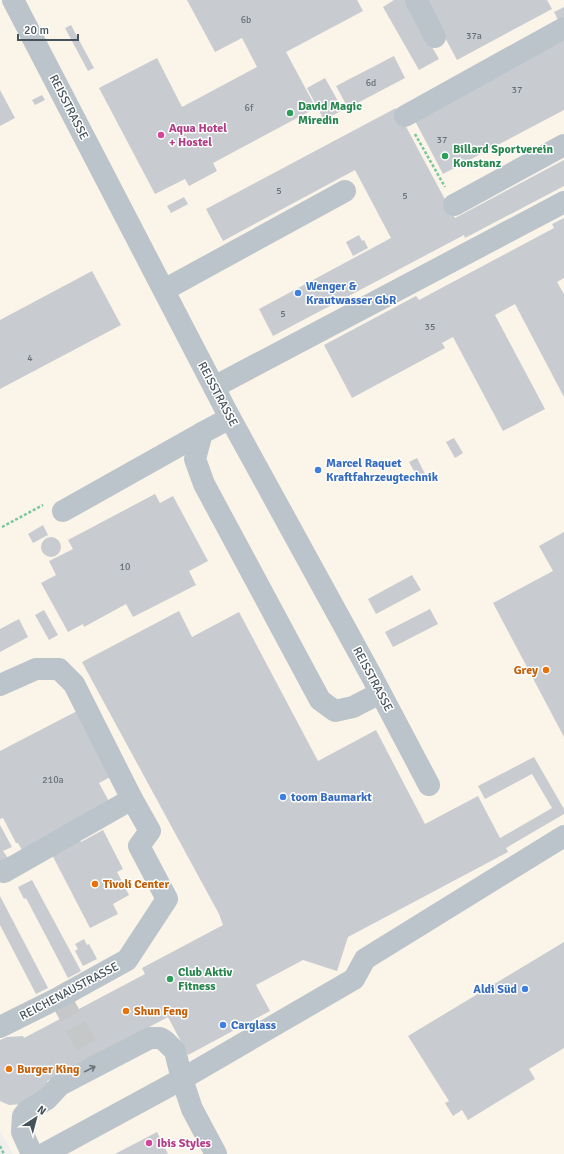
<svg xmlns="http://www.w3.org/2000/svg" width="564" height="1154" viewBox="0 0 564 1154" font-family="Signika,sans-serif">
<rect width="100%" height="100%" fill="#f1eeee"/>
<polygon fill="#fbf4e8" points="0,0 564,0 564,1154 13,1154 0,1131"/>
<g fill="#c8ccd1">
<polygon points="187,0 357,0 363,11 286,52 316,108 213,163 217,171 189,186 185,179 155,194 99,88 157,58 182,107 257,67 242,38 215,52"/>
<polygon points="394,0 405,0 439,59 419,70 383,7"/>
<polygon points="425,0 547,0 552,9 457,60"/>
<polygon points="564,7 564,17 558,20 554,12"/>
<polygon points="71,25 94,68 88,71 65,28"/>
<polygon points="564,35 564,110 443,174 414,119"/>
<polygon points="394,56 405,78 348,108 336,86"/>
<polygon points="325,78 343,110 324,120 307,88"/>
<polygon points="0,90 15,118 0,126"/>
<polygon points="42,95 45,100 35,105 32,100"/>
<polygon points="396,108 455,218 564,160 564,186 465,238 464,235 273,336 259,309 391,238 355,170 223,241 206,209"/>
<polygon points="184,197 188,204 171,213 167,206"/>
<polygon points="564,218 564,278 557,282 564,294 564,397 515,304 495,315 545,409 503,431 453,337 442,343 445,348 352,398 324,345 416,296 419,300 554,228 552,224"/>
<polygon points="359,235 362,241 364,240 368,248 353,256 346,242"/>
<polygon points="92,271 121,325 0,389 0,320"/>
<polygon points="454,438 463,453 455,458 446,442"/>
<polygon points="417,458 425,474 418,478 409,462"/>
<polygon points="155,494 160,503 173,496 208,561 189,571 196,585 133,617 126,604 84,627 83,624 68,632 41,583 56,575 49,561 73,549 68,540"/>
<polygon points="43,525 48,535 33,543 28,534"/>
<polygon points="564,532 564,737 493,603 553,571 539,546"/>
<circle cx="51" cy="547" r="10"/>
<polygon points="412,575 421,590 376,614 368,599"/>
<polygon points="430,609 438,624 393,647 385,632"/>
<polygon points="44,610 58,635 49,640 35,615"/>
<polygon points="179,611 192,637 239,612 318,761 376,730 425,824 478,796 500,838 552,808 532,774 485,799 478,786 534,757 564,809 564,814 506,848 508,852 348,937 337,971 303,960 256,985 270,1011 188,1055 168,1017 47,1081 48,1084 25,1104 9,1105 0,1101 0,1040 7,1037 23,1036 24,1038 145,974 142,968 223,925 219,914 82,662"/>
<polygon points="19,619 28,637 0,652 0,629"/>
<polygon points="79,710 114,775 99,783 111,805 23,852 18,843 16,843 3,818 0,819 0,751"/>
<polygon points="0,825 12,847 3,851 8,858 0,862"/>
<polygon points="103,830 123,869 117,872 129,895 113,904 118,914 90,928 49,849 77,835 81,842"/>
<polygon points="32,880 81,971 68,978 26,898 24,899 18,887"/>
<polygon points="0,896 48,988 36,994 0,925"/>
<polygon points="84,939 87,945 89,944 97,959 83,966 75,951 78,949 75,944"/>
<polygon points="564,942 564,1048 529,1069 535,1079 468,1120 462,1110 453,1116 445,1103 449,1101 408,1036"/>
<polygon points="157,1132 168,1154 115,1154"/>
</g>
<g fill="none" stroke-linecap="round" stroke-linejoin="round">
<polyline stroke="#c6c7c9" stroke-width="22" stroke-dasharray="22 11" stroke-linecap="butt" points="60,997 97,1066"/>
<g stroke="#79c89b" stroke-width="2.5" stroke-dasharray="3 2" stroke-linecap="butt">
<polyline points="415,134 445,187"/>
<polyline points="2,527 43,505"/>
<polyline points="0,1146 4,1154"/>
</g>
<g stroke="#bac4ca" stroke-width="22">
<polyline points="13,0 230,418 371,675 429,785"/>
<polyline points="416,0 435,37"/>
<polyline points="405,116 564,28"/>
<polyline points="454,205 564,145"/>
<polyline points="164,290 345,191"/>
<polyline points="214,387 564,202"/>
<polyline points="230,418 202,433 195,459 204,484 320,700 335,711 353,707 380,693"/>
<polyline points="63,511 202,433"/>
<polyline points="0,685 36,669 59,669 74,684 132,799 4,872 0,871"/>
<polyline points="0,1027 60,997 127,960 167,899 139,846 150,831 132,799"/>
<polyline points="32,1154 22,1132 23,1116 27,1111 47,1099 60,1085 150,1038 160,1038 165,1041 175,1051 182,1079 192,1109 216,1154"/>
<polyline points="44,1154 182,1079 354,979 365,959 564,836"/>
</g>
</g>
<defs><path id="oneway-shaft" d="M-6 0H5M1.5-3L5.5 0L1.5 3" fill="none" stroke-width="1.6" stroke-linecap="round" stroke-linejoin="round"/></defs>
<use stroke="#6a757c" href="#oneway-shaft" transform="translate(90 1069) rotate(-27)"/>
<g fill="#2e9e5b" stroke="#fff" stroke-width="1.5">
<circle cx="290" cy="113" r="4"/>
<circle cx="445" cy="156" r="4"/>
<circle cx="170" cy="979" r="4"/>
</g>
<g fill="#d1479c" stroke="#fff" stroke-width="1.5">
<circle cx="161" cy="135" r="4"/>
<circle cx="149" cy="1143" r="4"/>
</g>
<g fill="#3f7fe0" stroke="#fff" stroke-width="1.5">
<circle cx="298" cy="293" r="4"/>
<circle cx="318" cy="470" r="4"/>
<circle cx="283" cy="797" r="4"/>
<circle cx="525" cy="989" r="4"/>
<circle cx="223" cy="1025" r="4"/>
</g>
<g fill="#e8710a" stroke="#fff" stroke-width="1.5">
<circle cx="546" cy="670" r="4"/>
<circle cx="95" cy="884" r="4"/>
<circle cx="126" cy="1011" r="4"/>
<circle cx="9" cy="1069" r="4"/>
</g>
<g text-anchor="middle" stroke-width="3" stroke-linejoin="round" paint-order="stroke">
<g font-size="10" fill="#677178">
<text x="246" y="23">6b</text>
<text x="474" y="39">37a</text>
<text x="371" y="86">6d</text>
<text x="517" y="93">37</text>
<text x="249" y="111">6f</text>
<text x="442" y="143">37</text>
<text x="279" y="194">5</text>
<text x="405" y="199">5</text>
<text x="283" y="317">5</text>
<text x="430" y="330">35</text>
<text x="30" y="361">4</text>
<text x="125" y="570">10</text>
<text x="53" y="783">210a</text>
</g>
<g font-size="12" font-weight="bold" fill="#27864d" stroke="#fff" text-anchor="start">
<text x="298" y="110">David Magic<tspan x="298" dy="14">Miredin</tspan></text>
<text x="453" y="153">Billard Sportverein<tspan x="453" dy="14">Konstanz</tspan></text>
<text x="178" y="976">Club Aktiv<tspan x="178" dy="14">Fitness</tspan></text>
</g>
<g font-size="12" fill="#47535a" stroke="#fff">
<text transform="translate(69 107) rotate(63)" y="4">REISSTRASSE</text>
<text transform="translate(218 394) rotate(62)" y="4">REISSTRASSE</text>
<text transform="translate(373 679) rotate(62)" y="4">REISSTRASSE</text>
<text transform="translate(69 991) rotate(-28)" y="4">REICHENAUSTRASSE</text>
</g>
<g font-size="12" font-weight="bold" fill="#b23c85" stroke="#fff" text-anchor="start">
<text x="169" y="132">Aqua Hotel<tspan x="169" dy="14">+ Hostel</tspan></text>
<text x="157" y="1147">Ibis Styles</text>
</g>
<g font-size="12" font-weight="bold" fill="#366cbe" stroke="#fff" text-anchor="start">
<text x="306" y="290">Wenger &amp;<tspan x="306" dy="14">Krautwasser GbR</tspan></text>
<text x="326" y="467">Marcel Raquet<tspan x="326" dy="14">Kraftfahrzeugtechnik</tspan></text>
<text x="291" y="801">toom Baumarkt</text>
<text x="517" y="993" text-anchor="end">Aldi Süd</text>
<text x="231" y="1029">Carglass</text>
</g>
<g font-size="12" font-weight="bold" fill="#c56008" stroke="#fff" text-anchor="start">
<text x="538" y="674" text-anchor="end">Grey</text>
<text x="103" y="888">Tivoli Center</text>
<text x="134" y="1015">Shun Feng</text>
<text x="17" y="1073">Burger King</text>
</g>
</g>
<g transform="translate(36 1118) rotate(36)" stroke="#ffffff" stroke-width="3" paint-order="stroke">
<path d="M0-3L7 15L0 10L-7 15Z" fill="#47535a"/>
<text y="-6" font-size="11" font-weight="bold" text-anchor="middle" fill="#47535a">N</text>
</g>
<path d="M18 34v6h60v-6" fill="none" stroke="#47535a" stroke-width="2"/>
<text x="24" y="34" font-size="12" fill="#47535a" stroke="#ffffff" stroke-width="3" paint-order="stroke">20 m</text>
</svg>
